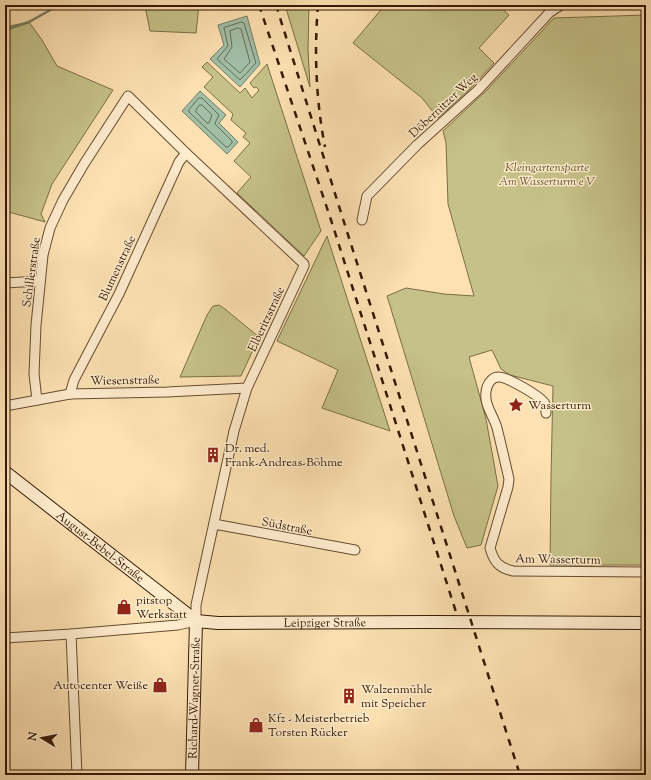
<svg xmlns="http://www.w3.org/2000/svg" width="651" height="780" viewBox="0 0 651 780" font-family="'Sorts Mill Goudy',serif">
<rect width="100%" height="100%" fill="#fde1b2"/>
<filter id="stains"><feTurbulence type="fractalNoise" baseFrequency=".005" numOctaves="4"/><feColorMatrix values="0 0 0 0 .2 0 0 0 0 .09 0 0 0 0 .02 0 0 0 .5 -.17"/></filter>
<radialGradient id="worn" r=".72"><stop offset=".6" stop-color="#630" stop-opacity="0"/><stop offset="1" stop-color="#630" stop-opacity=".3"/></radialGradient>
<g fill="#c5c188" stroke="#7c6d46">
<polygon points="143,5 199,5 196,33 150,31 145,6"/>
<polygon points="285,5 309,5 308,49 310,87"/>
<polygon points="385,5 498,5 509,15 479,48 494,63 470,89 438,118 422,98 353,43"/>
<polygon points="646,15 646,565 550,565 551,477 553,386 510,375 501,369 492,350 469,357 486,419 498,486 481,545 467,548 454,516 387,296 406,288 444,294 474,296 448,204 446,143 443,131 487,90 554,18"/>
<polygon points="29,22 42,40 57,66 113,90 52,184 41,214 45,222 5,211 5,27"/>
<polygon points="207,62 240,93 245,88 252,98 259,90 256,87 254,88 250,83 267,64 321,231 304,256 237,193 251,177 234,161 250,143 243,137 246,133 231,120 233,114 204,87 213,77 202,67"/>
<polygon points="327,236 390,431 322,408 338,370 277,341"/>
<polygon points="219,305 225,309 259,337 241,376 180,377 207,315 213,306"/>
</g>
<g fill="#a1bea7" stroke="#757c65">
<polygon points="247,16 260,64 240,87 210,59 224,45 218,25"/>
<polygon points="200,91 226,115 219,123 238,142 227,154 182,111"/>
</g>
<g fill="none" stroke-linecap="round" stroke-linejoin="round">
<g stroke="#6a6c55" stroke-width="1">
<polygon points="242,22 244,23 256,63 240,80 217,59 228,46 224,28"/>
<polygon points="238,28 241,29 250,62 240,73 224,59 232,47 230,31"/>
<polygon points="199,98 202,98 219,115 216,121 215,124 232,141 232,143 228,147 226,147 189,112 189,110"/>
<polygon points="200,105 202,105 212,115 209,123 207,123 196,112 196,110"/>
</g>
<polyline stroke="#757c65" stroke-width="2.5" points="5,30 29,22 59,5"/>
<g stroke="#664b2f" stroke-width="11">
<g id="street">
<polyline points="362,220 367,196 417,145 478,90 550,12 561,5"/>
<polyline points="5,283 40,281"/>
<polyline points="70,394 74,380 119,294 179,162 186,153"/>
<polyline points="5,406 70,394 167,392 247,388"/>
<path d="M546 413C546 411 546 407 545 404 542 397 506 376 498 377 493 377 489 382 487 387 482 403 493 414 497 428 501 444 505 462 509 479L508 487 490 548C494 562 499 568 513 571L646 572"/>
<polyline points="214,524 355,550"/>
<polyline points="71,634 77,775"/>
<polyline points="5,638 71,634 178,625 196,621 196,605 234,431 247,388 304,266 304,264 186,153 128,96 84,164 63,200 50,228 43,255 36,325 34,374 37,400"/>
</g>
</g>
<g stroke="#341903" stroke-width="14">
<g id="secondary">
<path id="s1" d="M5 472 196 621"/>
<path id="s2" d="M196 621 218 623 431 622 646 623"/>
<path id="s3" d="M192 775 196 621"/>
</g>
</g>
<use href="#street" stroke="#feeccd" stroke-width="9"/>
<use href="#secondary" stroke="#feeccd" stroke-width="12"/>
<g stroke="#341903" stroke-width="2.5" stroke-dasharray="7 7" stroke-linecap="butt">
<polyline points="259,5 331,220 456,612"/>
<polyline points="276,5 343,219 520,775"/>
<path d="M318 5C314 52 316 101 325 147"/>
</g>
</g>
<defs>
<g id="sight-bare" transform="scale(1.2)"><path d="M0-6L1.8-2.2L6-1.7L2.9 1.2L3.7 5.4L0 3.3L-3.7 5.4L-2.9 1.2L-6-1.7L-1.8-2.2Z" fill="#8f2418" stroke="#feeccd" stroke-width="2.5" paint-order="stroke"/></g>
<g id="building-bare" transform="scale(1.2)"><path d="M-4-6H4V6H1V3H-1V6H-4ZM-2.5-4.3h1.7v1.8h-1.7ZM.8-4.3h1.7v1.8H.8ZM-2.5-1h1.7V.8h-1.7ZM.8-1h1.7V.8H.8Z" fill="#8f2418" stroke="#feeccd" stroke-width="2.5" paint-order="stroke"/></g>
<g id="shop-bare" transform="scale(1.2)"><path d="M-5-2.5h2.3a2.7 3.5 0 0 1 5.4 0H5L5.5 6h-11ZM-1.5-2.5h3a1.5 2.3 0 0 0-3 0Z" fill="#8f2418" stroke="#feeccd" stroke-width="2.5" paint-order="stroke"/></g>
</defs>
<g fill-rule="evenodd">
<use href="#sight-bare" x="516" y="405"/>
<use href="#building-bare" x="213" y="455"/>
<use href="#shop-bare" x="124" y="607"/>
<use href="#shop-bare" x="160" y="685"/>
<use href="#building-bare" x="349" y="696"/>
<use href="#shop-bare" x="256" y="725"/>
</g>
<g text-anchor="middle" stroke-width="3" stroke-linejoin="round" paint-order="stroke">
<g font-size="12" fill="#341903" stroke="#feeccd">
<text transform="translate(443 105) rotate(-43)" y="4">Döbernitzer Weg</text>
<text transform="translate(117 268) rotate(-65)" y="4">Blumenstraße</text>
<text transform="translate(31 272) rotate(-82)" y="4">Schillerstraße</text>
<text transform="translate(266 319) rotate(-65)" y="4">Elberitzstraße</text>
<text transform="translate(125 380) rotate(-1)" y="4">Wiesenstraße</text>
<text transform="translate(287 526) rotate(11)" y="4">Südstraße</text>
<text dy="4" stroke="none"><textPath href="#s1" startOffset="121">August-Bebel-Straße</textPath></text>
<text transform="translate(558 559) rotate(1)" y="4">Am Wasserturm</text>
<text dy="4" stroke="none"><textPath href="#s2" startOffset="129">Leipziger Straße</textPath></text>
<text dy="4" stroke="none"><textPath href="#s3" startOffset="77">Richard-Wagner-Straße</textPath></text>
</g>
<g font-size="12" font-style="italic" fill="#604b2b" stroke="#feeccd">
<text x="547" y="171">Kleingartensparte<tspan x="547" dy="14">Am Wasserturm e V</tspan></text>
</g>
<g font-size="12" fill="#341903" stroke="#feeccd" text-anchor="start">
<text x="528" y="409">Wasserturm</text>
<text x="225" y="452">Dr. med.<tspan x="225" dy="14">Frank-Andreas-Böhme</tspan></text>
<text x="136" y="604">pitstop<tspan x="136" dy="14">Werkstatt</tspan></text>
<text x="148" y="689" text-anchor="end">Autocenter Weiße</text>
<text x="361" y="693">Walzenmühle<tspan x="361" dy="14">mit Speicher</tspan></text>
<text x="268" y="722">Kfz - Meisterbetrieb<tspan x="268" dy="14">Torsten Rücker</tspan></text>
</g>
</g>
<rect width="651" height="780" fill="none" stroke="#fde1b2" stroke-width="20"/>
<rect x="6" y="6" width="639" height="768" fill="none" stroke="#341903" stroke-width="2"/>
<rect x="10" y="10" width="631" height="760" fill="none" stroke="#341903"/>
<g transform="translate(42 738) rotate(280)" stroke="#feeccd" stroke-width="3" paint-order="stroke">
<path d="M0-3L7 15L0 10L-7 15Z" fill="#341903"/>
<text y="-6" font-size="11" font-weight="bold" text-anchor="middle" fill="#341903">N</text>
</g>
<rect width="100%" height="100%" filter="url(#stains)"/>
<rect width="100%" height="100%" fill="url(#worn)"/>
</svg>
